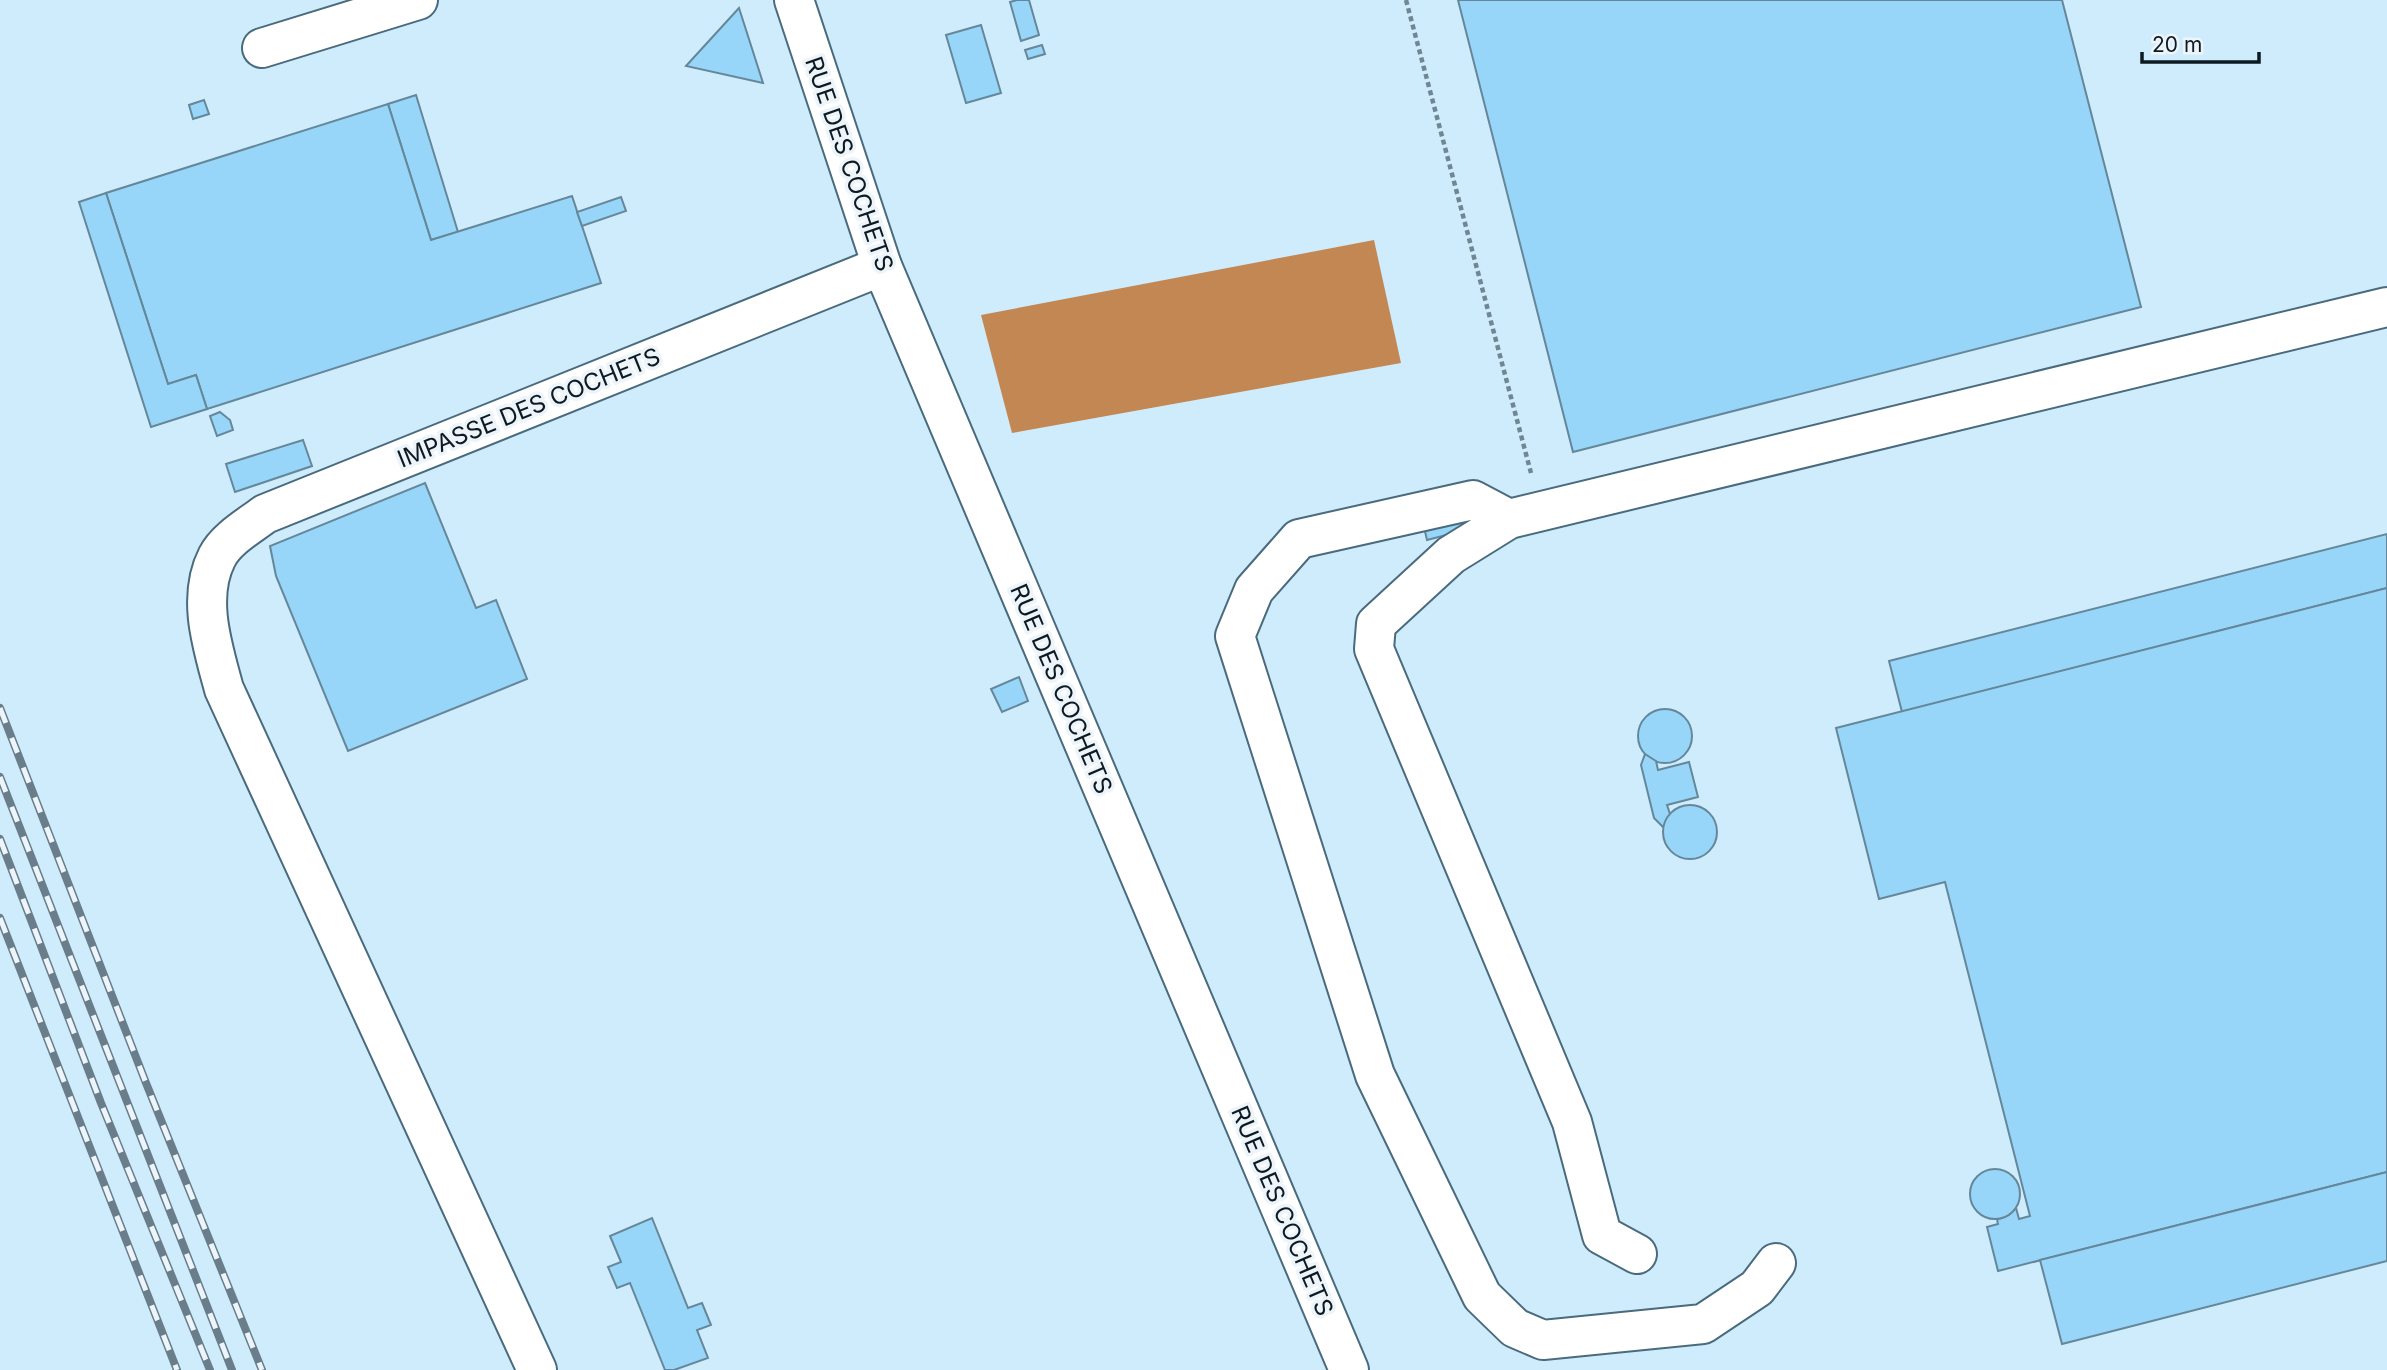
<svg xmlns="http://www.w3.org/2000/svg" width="2387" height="1370" viewBox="0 0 2387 1370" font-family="Inter,sans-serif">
<rect width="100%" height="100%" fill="#cfecfd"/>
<polygon fill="#c38754" points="1374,240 1401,363 1012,433 981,315"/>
<g fill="#98d6f9" stroke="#65879a" stroke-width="2">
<polygon points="1017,0 1029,0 1039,35 1021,41 1010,2"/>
<polygon points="1458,0 2062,0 2141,307 1573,452"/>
<polygon points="739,8 763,83 686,66"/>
<polygon points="981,25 1001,93 966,103 946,35"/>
<polygon points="1042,45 1045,54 1028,59 1025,50"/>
<polygon points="416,95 458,232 431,240 388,104"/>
<polygon points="204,100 209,114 193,119 189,105"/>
<polygon points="388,104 431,240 572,196 601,283 207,409 196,375 168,384 106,193"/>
<polygon points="106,193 168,384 196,375 207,409 151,427 79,202"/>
<polygon points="621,197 626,211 582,226 577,212"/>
<polygon points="220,412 230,420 233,430 217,436 210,416"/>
<polygon points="303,440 312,466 235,492 226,464"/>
<polygon points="425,483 476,608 496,600 527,679 348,751 276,576 270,546"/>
<polygon points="1480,508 1485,525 1427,540 1423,523"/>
<polygon points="2387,534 2387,588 1902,712 1889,661"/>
<polygon points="2387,588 2387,1172 1998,1271 1987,1227 1998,1224 1997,1219 2010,1214 2016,1208 2019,1219 2030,1216 1945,882 1879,899 1836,728"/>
<polygon points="1019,677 1028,701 1002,712 991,689"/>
<circle cx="1665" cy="736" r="27"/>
<polygon points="1645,754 1656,761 1658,770 1689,762 1698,797 1667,805 1670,814 1663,827 1654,818 1641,765"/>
<circle cx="1690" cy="832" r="27"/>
<circle cx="1995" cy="1194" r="25"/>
<polygon points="2387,1172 2387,1261 2062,1344 2040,1260"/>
<polygon points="652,1218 688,1308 702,1303 711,1325 697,1330 708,1358 674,1370 665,1370 630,1283 617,1288 608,1267 621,1262 610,1236"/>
</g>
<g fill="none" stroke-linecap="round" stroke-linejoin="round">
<g stroke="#4a6b7d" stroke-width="42">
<g id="minor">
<polyline points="794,0 882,266 1349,1370"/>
<polyline points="262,48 418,0"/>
<polyline points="1509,519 1473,500 1299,539 1254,590 1235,636 1375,1075 1482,1296 1515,1328 1543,1340 1703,1324 1757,1288 1776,1263"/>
<polyline points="1637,1254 1602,1235 1572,1122 1374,649 1376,624 1451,555 1509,519 2387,307"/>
<path d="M537 1370 224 689C213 648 196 598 217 557 226 539 249 526 265 514L882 266"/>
</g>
</g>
<polyline stroke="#718693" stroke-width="4.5" stroke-dasharray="5 3.5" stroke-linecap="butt" points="1406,0 1531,473"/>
<use href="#minor" stroke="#fff" stroke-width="38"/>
<g stroke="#697e8a" stroke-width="8">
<g id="rail">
<polyline points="0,708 146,1083 262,1370"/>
<polyline points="0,777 232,1370"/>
<polyline points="0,839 101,1103 210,1370"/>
<polyline points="0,918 177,1370"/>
</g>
</g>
<use href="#rail" stroke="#eef5fa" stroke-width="5" stroke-dasharray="16" stroke-linecap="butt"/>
</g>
<g text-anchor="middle" stroke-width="7" stroke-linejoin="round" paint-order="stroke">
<g font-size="24" fill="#0d1a22" stroke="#eef5fa">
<text transform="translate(849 164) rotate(71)" y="8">RUE DES COCHETS</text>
<text transform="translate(529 408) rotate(-22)" y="8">IMPASSE DES COCHETS</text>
<text transform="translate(1061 689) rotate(67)" y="8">RUE DES COCHETS</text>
<text transform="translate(1282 1211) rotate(67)" y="8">RUE DES COCHETS</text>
</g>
</g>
<path d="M2142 52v10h117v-10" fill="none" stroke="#0d1a22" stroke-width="3.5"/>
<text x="2152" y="52" font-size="21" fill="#0d1a22" stroke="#eef5fa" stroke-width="5" paint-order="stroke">20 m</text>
</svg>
